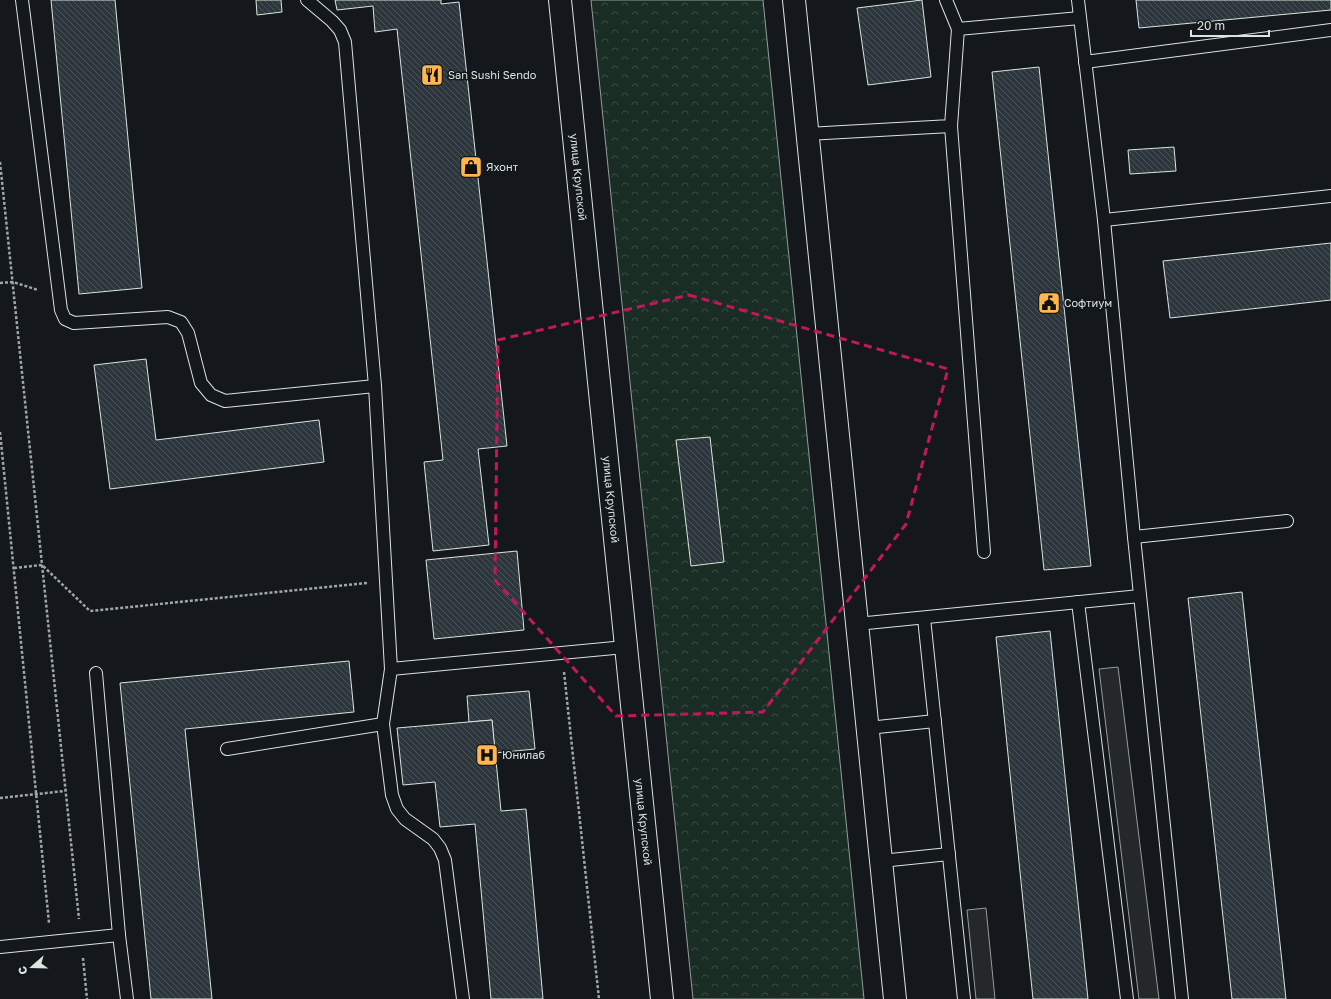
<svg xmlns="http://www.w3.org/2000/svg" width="1331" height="999" viewBox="0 0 1331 999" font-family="'Golos Text',sans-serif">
<defs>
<pattern id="park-crowns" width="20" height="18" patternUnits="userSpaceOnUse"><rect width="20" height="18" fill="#1a2d24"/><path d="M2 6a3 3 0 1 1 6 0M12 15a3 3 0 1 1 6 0" fill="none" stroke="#3b4b43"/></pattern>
<pattern id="building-back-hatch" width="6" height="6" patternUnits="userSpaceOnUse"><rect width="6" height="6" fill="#2c363c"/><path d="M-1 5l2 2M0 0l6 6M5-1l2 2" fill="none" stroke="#4a5358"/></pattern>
</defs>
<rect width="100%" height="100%" fill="#14181c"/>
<polygon fill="url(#park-crowns)" stroke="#939e99" points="591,0 763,0 864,999 693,999"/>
<g fill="#24282b" stroke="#939e99">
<polygon points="1118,667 1159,999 1139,999 1099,669"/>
<polygon points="986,908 995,999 976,999 967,910"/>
</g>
<g fill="url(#building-back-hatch)" stroke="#d8e6dc">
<polygon points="51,0 115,0 142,288 79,294"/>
<polygon points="256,0 281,0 282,12 257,15"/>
<polygon points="335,0 441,0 441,4 459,2 507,446 478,449 489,545 433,551 424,462 443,460 397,29 375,32 373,6 337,10"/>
<polygon points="922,0 931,77 868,85 857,8"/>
<polygon points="1136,0 1331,0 1331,10 1139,28"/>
<polygon points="1039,67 1091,566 1044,570 992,72"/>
<polygon points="1174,147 1176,171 1130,174 1128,150"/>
<polygon points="1331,243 1331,300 1170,318 1163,261"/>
<polygon points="146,359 156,440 319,420 324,462 110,489 94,365"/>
<polygon points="710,437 724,562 691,566 676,440"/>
<polygon points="517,551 524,630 434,639 426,560"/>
<polygon points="1242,592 1286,999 1232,999 1188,598"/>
<polygon points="1050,631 1088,999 1033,999 996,637"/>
<polygon points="349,661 354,712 185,729 212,999 151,999 120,683"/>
<polygon points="529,691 535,749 495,753 492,720 469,722 467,696"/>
<polygon points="492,720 501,811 526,809 543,999 491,999 475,824 440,827 435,782 403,785 397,728"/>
</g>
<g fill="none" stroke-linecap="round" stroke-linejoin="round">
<g stroke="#d8e6dc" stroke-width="14">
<g id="service">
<polyline points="22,0 61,310 65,319 74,323 168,317 181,322 188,333 201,383 211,395 225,401 375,386"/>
<polyline points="307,0 332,21 340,30 345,42 375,386 391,669 383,724 392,795 397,809 405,819 433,839 440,848 445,860 463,999"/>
<polyline points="1078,0 1104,220 1134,537 1182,999"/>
<polyline points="958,29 1080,18"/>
<polyline points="1085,62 1331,30"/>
<polyline points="951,126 984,552"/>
<polyline points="807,134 951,126 958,29 946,0"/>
<polyline points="1104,220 1331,196"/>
<polyline points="1134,537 1287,521"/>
<polyline points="1078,602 1127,999"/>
<polyline points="924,618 964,999"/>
<polyline points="857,624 1140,596"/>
<polyline points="391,669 625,647"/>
<polyline points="96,673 119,935 127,999"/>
<polyline points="868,728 935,721"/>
<polyline points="227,749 383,724"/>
<polyline points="881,861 949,854"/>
<polyline points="0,947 119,935"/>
</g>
</g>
<g stroke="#d8e6dc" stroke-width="24">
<polyline id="minor" points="794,0 895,999"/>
</g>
<g stroke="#d8e6dc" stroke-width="24">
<g id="secondary">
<path id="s1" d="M560 0C595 333 627 666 662 999"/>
</g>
</g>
<g stroke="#9da8a2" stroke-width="2.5" stroke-dasharray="3 2" stroke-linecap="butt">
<polyline points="0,162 79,919"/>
<polyline points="0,283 13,282 38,290"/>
<polyline points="0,432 49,923"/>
<polyline points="14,568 42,565 90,611 367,583"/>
<polyline points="564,672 599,999"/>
<polyline points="0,798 65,791"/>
<polyline points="83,958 87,999"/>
</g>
<use href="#service" stroke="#14181c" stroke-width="12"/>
<use href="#minor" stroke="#14181c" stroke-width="22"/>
<use href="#secondary" stroke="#14181c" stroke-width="22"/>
</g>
<path fill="none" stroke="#c2185b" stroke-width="3" stroke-dasharray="8 5" stroke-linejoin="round" d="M689 295 948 369 906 524 763 712 616 716 495 580 498 340Z"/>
<defs>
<g id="restaurant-square" transform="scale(1.15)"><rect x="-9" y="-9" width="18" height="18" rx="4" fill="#ffb74d" stroke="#14181c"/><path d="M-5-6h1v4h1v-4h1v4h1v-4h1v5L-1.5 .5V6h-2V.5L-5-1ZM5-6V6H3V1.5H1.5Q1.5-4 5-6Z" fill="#111"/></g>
<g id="shop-square" transform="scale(1.15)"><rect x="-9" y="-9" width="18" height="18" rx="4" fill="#ffb74d" stroke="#14181c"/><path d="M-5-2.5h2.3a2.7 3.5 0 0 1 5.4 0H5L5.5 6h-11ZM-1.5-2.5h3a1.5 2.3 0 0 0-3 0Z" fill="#111"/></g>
<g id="civic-square" transform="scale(1.15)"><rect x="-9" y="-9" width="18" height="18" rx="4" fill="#ffb74d" stroke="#14181c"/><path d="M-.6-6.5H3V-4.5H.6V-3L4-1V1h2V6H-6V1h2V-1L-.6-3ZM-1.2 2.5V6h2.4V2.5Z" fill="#111"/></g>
<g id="hospital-square" transform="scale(1.15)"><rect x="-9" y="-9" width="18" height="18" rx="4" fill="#ffb74d" stroke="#14181c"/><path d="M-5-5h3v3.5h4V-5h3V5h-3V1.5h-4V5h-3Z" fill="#111"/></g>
</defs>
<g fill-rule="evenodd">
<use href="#restaurant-square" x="432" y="75"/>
<use href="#shop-square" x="471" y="167"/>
<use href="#civic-square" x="1049" y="303"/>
<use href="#hospital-square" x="487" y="755"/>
</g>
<g text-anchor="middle" stroke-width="3" stroke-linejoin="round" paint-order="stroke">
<g font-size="11" fill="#d8e6dc" stroke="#14181c" text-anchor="start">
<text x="448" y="79">San Sushi Sendo</text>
<text x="486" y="171">Яхонт</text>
<text x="1064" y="307">Софтиум</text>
<text x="502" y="759">Юнилаб</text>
</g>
<g font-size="11" fill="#d8e6dc" stroke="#14181c">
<text dy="4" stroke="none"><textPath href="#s1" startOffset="178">улица Крупской</textPath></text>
<text dy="4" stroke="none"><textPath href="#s1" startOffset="502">улица Крупской</textPath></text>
<text dy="4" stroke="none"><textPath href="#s1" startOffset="826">улица Крупской</textPath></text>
</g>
</g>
<g transform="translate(32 967) rotate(250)" stroke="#14181c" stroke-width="3" paint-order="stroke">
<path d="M0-3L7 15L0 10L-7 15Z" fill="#d8e6dc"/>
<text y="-6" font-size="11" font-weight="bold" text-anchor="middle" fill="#d8e6dc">С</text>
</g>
<path d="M1191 30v6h78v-6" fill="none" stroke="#d8e6dc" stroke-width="2"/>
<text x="1197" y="30" font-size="12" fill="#d8e6dc" stroke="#14181c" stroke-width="3" paint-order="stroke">20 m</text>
</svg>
